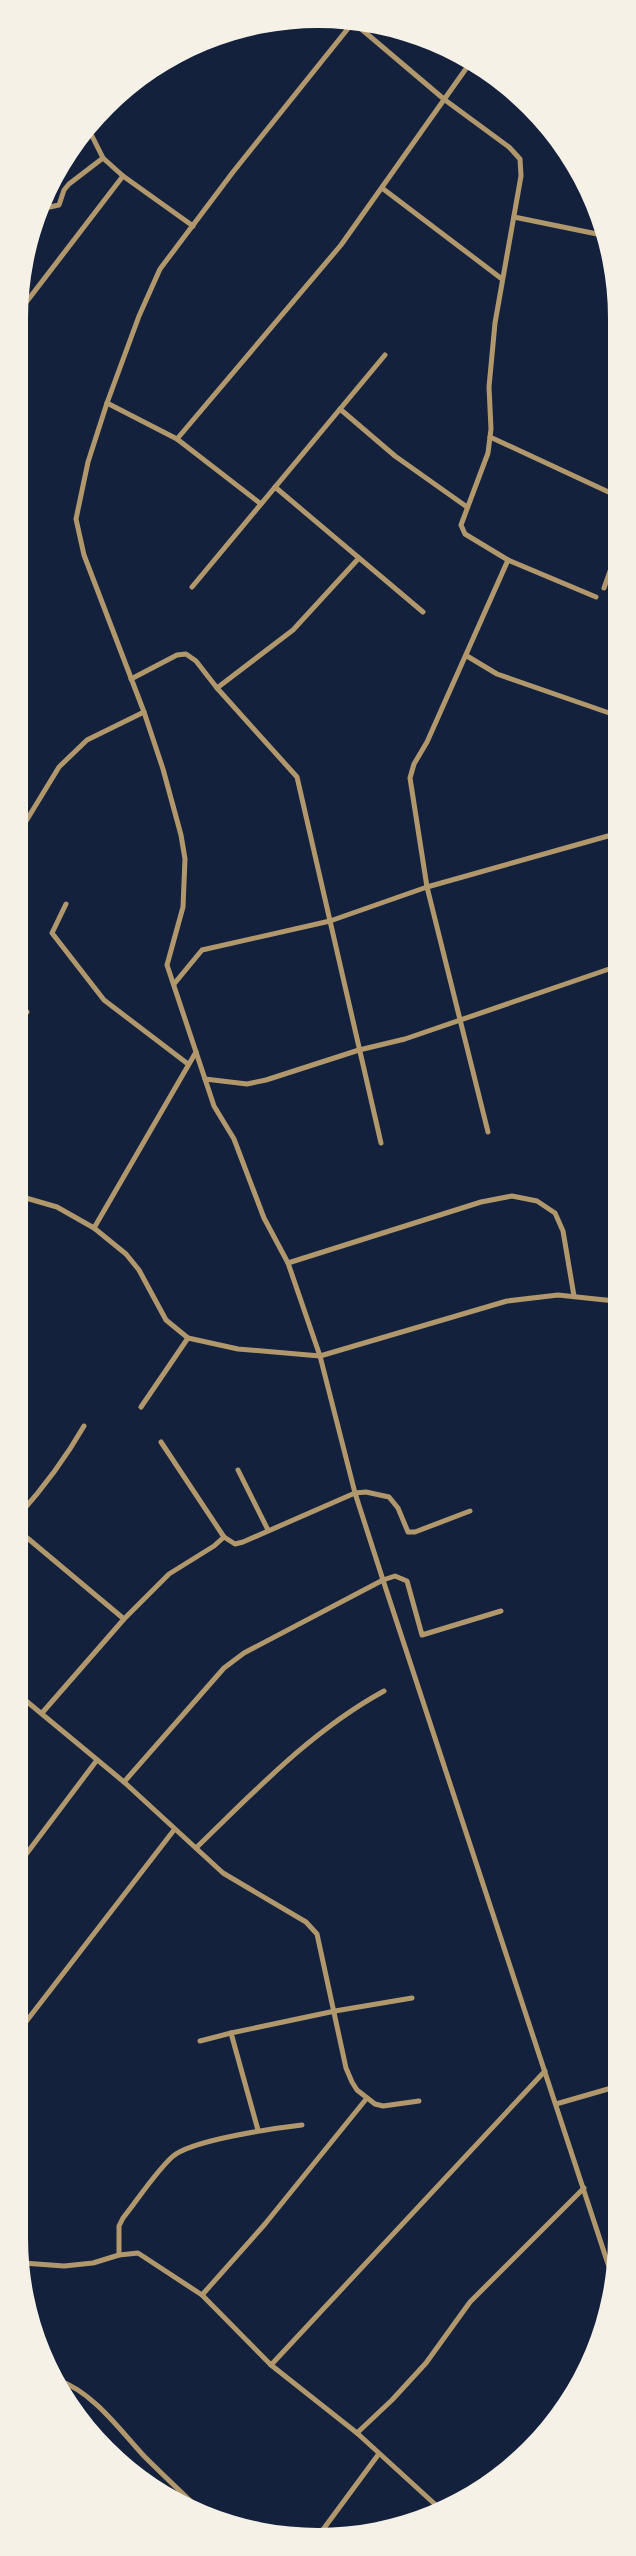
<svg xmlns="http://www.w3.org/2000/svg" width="636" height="2556" viewBox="0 0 636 2556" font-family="'Golos Text',sans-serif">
<rect width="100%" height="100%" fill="#14213d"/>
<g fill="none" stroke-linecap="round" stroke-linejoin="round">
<g stroke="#b1986c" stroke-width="5">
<polyline points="354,21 233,172 160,269 139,316 107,403 88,462 76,519 84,555 144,712 163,769 181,835 185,859 183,907 167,965 214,1106 234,1139 264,1218 288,1263 320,1356 355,1493 383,1580 609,2267 613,2285"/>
<polyline points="353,22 445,100 509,147 520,159 521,176 495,323 489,387 491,429 488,453 461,525 465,534 508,560 427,742 414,764 410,778 427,887 488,1132"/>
<polyline points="90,132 103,158 123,176 193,226"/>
<polyline points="382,188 502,279"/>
<polyline points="45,208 59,205 64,190 69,184 103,158"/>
<polyline points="514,217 602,235"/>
<polyline points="612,269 612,274 615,280"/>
<polyline points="21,309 123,176"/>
<polyline points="107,403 177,439 261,504"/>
<polyline points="340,409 395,456 467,507"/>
<polyline points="490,437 615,495"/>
<polyline points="177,439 341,245 470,63"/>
<polyline points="275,487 423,612"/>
<polyline points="508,560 596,597"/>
<polyline points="192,587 385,355"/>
<polyline points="604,588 615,557"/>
<polyline points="467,656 497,674 615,715"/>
<polyline points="131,679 177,655 186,654 196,661 217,688 297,777 381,1143"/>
<polyline points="217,688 293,630 359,558"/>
<polyline points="20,831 59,767 87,740 144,712"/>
<polyline points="66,904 52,933 104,1000 188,1064"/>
<polyline points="174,984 202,950 330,921 427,887 615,834"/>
<polyline points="20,1020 27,1012"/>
<polyline points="205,1079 247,1084 266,1080 359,1050 405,1039 615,967"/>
<polyline points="19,1196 57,1207 94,1228 126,1254 139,1270 166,1320 188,1338 238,1349 320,1356 507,1301 558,1295 615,1301"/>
<polyline points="94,1228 196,1052"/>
<polyline points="288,1263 481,1202 512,1196 537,1201 555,1213 563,1231 574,1296"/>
<polyline points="141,1407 188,1338"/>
<polyline points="238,1470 268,1530"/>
<path d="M19 1515C44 1487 65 1459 84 1426"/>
<polyline points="19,1531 124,1619 42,1713"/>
<polyline points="224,1537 235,1544 243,1542 355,1493 366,1492 389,1497 398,1508 408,1532 415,1532 470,1511"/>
<polyline points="124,1619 169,1574 214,1546 224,1537 161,1442"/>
<polyline points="19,1695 124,1782 223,1873 306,1922 317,1934 346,2068 352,2082 357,2090 375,2104 383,2106 419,2101"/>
<polyline points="124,1782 224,1668 244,1653 383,1580 395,1576 407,1581 422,1635 501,1611"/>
<path d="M196 1848C255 1791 311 1731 384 1691"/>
<polyline points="18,1865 97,1760"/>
<polyline points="18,2032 174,1830"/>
<polyline points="200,2041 231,2033"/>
<polyline points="556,2104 615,2087"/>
<polyline points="258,2130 231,2033 335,2011 412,1998"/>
<path d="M119 2255V2226L123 2218C139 2198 154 2174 172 2157 190 2140 276 2128 302 2125"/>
<polyline points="23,2263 64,2266 93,2263 119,2255 138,2253 202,2295 271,2365 357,2433 438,2507"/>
<polyline points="202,2295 265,2224 367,2098"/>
<polyline points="271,2365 545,2071"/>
<path d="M58 2380C94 2393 119 2429 144 2456 163 2475 182 2493 201 2511"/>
<polyline points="357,2433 392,2400 426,2363 470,2302 584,2188"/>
<polyline points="319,2535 378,2455"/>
</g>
</g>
<path d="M0 0H636V2556H0ZM318 28H318A290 290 0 0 1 608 318V2238A290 290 0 0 1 318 2528H318A290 290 0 0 1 28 2238V318A290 290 0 0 1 318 28Z" fill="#f6f1e7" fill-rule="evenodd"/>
</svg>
